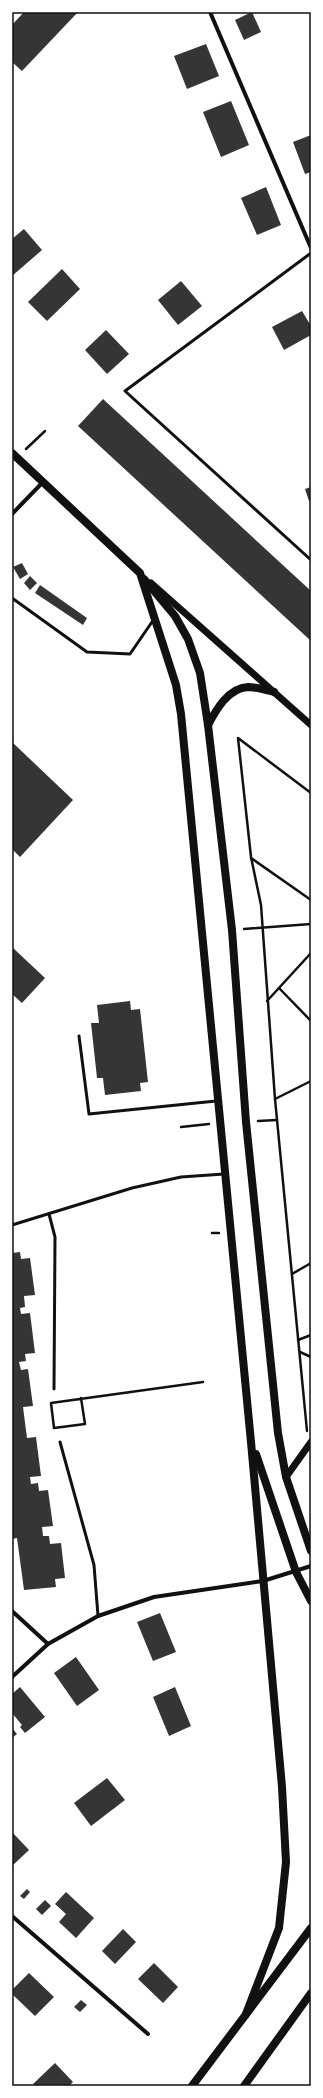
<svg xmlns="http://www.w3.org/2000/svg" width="323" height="2098" viewBox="0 0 323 2098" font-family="Arial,sans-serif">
<rect width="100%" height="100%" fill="#fff"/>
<g fill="#353535">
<polygon points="24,12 78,12 22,71 12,62 12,25"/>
<polygon points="252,12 261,32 244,40 235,20"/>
<polygon points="206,44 219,76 187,89 174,56"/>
<polygon points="231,101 249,145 221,157 203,112"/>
<polygon points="311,135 311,172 305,174 293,142"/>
<polygon points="266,187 281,225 257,235 241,198"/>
<polygon points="24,229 42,250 12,276 12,239"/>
<polygon points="62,269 80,289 47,321 28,302"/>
<polygon points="181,281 202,306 178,325 158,300"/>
<polygon points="302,311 311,326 311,335 284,350 272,327"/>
<polygon points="106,330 129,354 107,374 85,350"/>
<polygon points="103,399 311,591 311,641 78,426"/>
<polygon points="311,487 311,502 309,501 305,489"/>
<polygon points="22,563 28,574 20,579 13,567"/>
<polygon points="30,576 37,583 30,590 24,583"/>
<polygon points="40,585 87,618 83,625 35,593"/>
<polygon points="12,742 73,800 20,857 12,849"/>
<polygon points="12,947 45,978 22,1003 12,994"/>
<polygon points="130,1001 131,1010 140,1009 148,1082 140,1083 141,1091 105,1095 103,1078 97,1078 91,1023 99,1023 97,1005"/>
<polygon points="20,1252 21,1259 30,1258 35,1295 24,1296 25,1307 20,1308 21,1314 30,1313 35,1353 25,1354 26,1361 19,1362 21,1370 28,1369 33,1406 23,1407 27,1438 36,1437 41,1476 30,1477 31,1484 38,1483 39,1491 48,1490 53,1526 42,1527 43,1536 49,1536 50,1544 61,1543 65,1578 55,1579 56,1587 24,1590 17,1538 12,1539 12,1253"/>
<polygon points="160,1613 176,1652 153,1661 137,1622"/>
<polygon points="76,1657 99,1690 77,1706 54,1673"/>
<polygon points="20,1687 45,1717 25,1733 20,1727 22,1725 12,1713 12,1694"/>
<polygon points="175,1687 191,1726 169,1736 153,1697"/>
<polygon points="12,1728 17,1734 12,1738"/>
<polygon points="107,1778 125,1800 91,1826 74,1803"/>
<polygon points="12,1832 29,1850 12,1866"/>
<polygon points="27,1889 30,1892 24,1899 20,1896"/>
<polygon points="66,1892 94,1918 76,1938 59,1922 66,1914 55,1904"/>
<polygon points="45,1900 51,1906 42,1915 36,1909"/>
<polygon points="123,1929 136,1942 115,1964 102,1951"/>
<polygon points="154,1963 178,1987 163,2003 138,1979"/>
<polygon points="29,1973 54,1997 35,2016 12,1994 12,1990"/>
<polygon points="81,2000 87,2005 80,2012 74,2007"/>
<polygon points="55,2063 73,2082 69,2086 35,2086 33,2084"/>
</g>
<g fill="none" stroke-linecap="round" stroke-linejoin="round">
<g stroke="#111" stroke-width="2.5">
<polyline points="26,449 45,431"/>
<polyline points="251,858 311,900"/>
<polyline points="244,929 311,924"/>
<polyline points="279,988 311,1021"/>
<polyline points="267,1001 311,953"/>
<polyline points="275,1099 261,905 251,857 238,738 311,793"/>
<polyline points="258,1121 277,1120"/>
<polyline points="181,1127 209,1124"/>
<polyline points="212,1233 219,1233"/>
<polyline points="292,1274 311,1263"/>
<polyline points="298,1340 311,1335"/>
<polyline points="300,1352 311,1357"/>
<polyline points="81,1398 85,1424 54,1428 51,1403 203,1382"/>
<polyline points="307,1431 275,1099 311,1081"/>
</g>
<g stroke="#111" stroke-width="3">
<polyline points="311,253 125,391 311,560"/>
<polyline points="12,598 87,652 130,654 154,619"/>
<polyline points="79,1036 89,1114 216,1101"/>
<polyline points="49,1214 55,1237 54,1389"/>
<polyline points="12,1225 132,1188 181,1177 224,1174"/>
<polyline points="60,1442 94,1565 98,1616"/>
</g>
<g stroke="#111" stroke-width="4">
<polyline points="210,12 311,248"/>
<polyline points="12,514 43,482"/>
<polyline points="12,1611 48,1644"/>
<polyline points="12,1677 48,1644 98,1616 154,1597 263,1581 311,1566"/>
<polyline points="12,1916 148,2034"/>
</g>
<g stroke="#111" stroke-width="7">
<polyline points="151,583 311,725"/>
<polyline points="286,1477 311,1442"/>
</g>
<g stroke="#111" stroke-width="8">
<polyline points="12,453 140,573 176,685 181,714 251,1442 282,1787 286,1862 279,1928 246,2014"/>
<polyline points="144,579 175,616 188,639 200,673 208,725 232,930 246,1122 278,1433 286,1477 311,1551"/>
<path d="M208 725C216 710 228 688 248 687 256 687 266 690 274 692"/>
<polyline points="256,1454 296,1572 311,1601"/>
<polyline points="192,2086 311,1928"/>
<polyline points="244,2086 311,1993"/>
</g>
</g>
<rect width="323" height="2098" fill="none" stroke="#ffffff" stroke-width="26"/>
<rect x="13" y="13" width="297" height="2072" fill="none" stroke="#111" stroke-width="1.5"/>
</svg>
